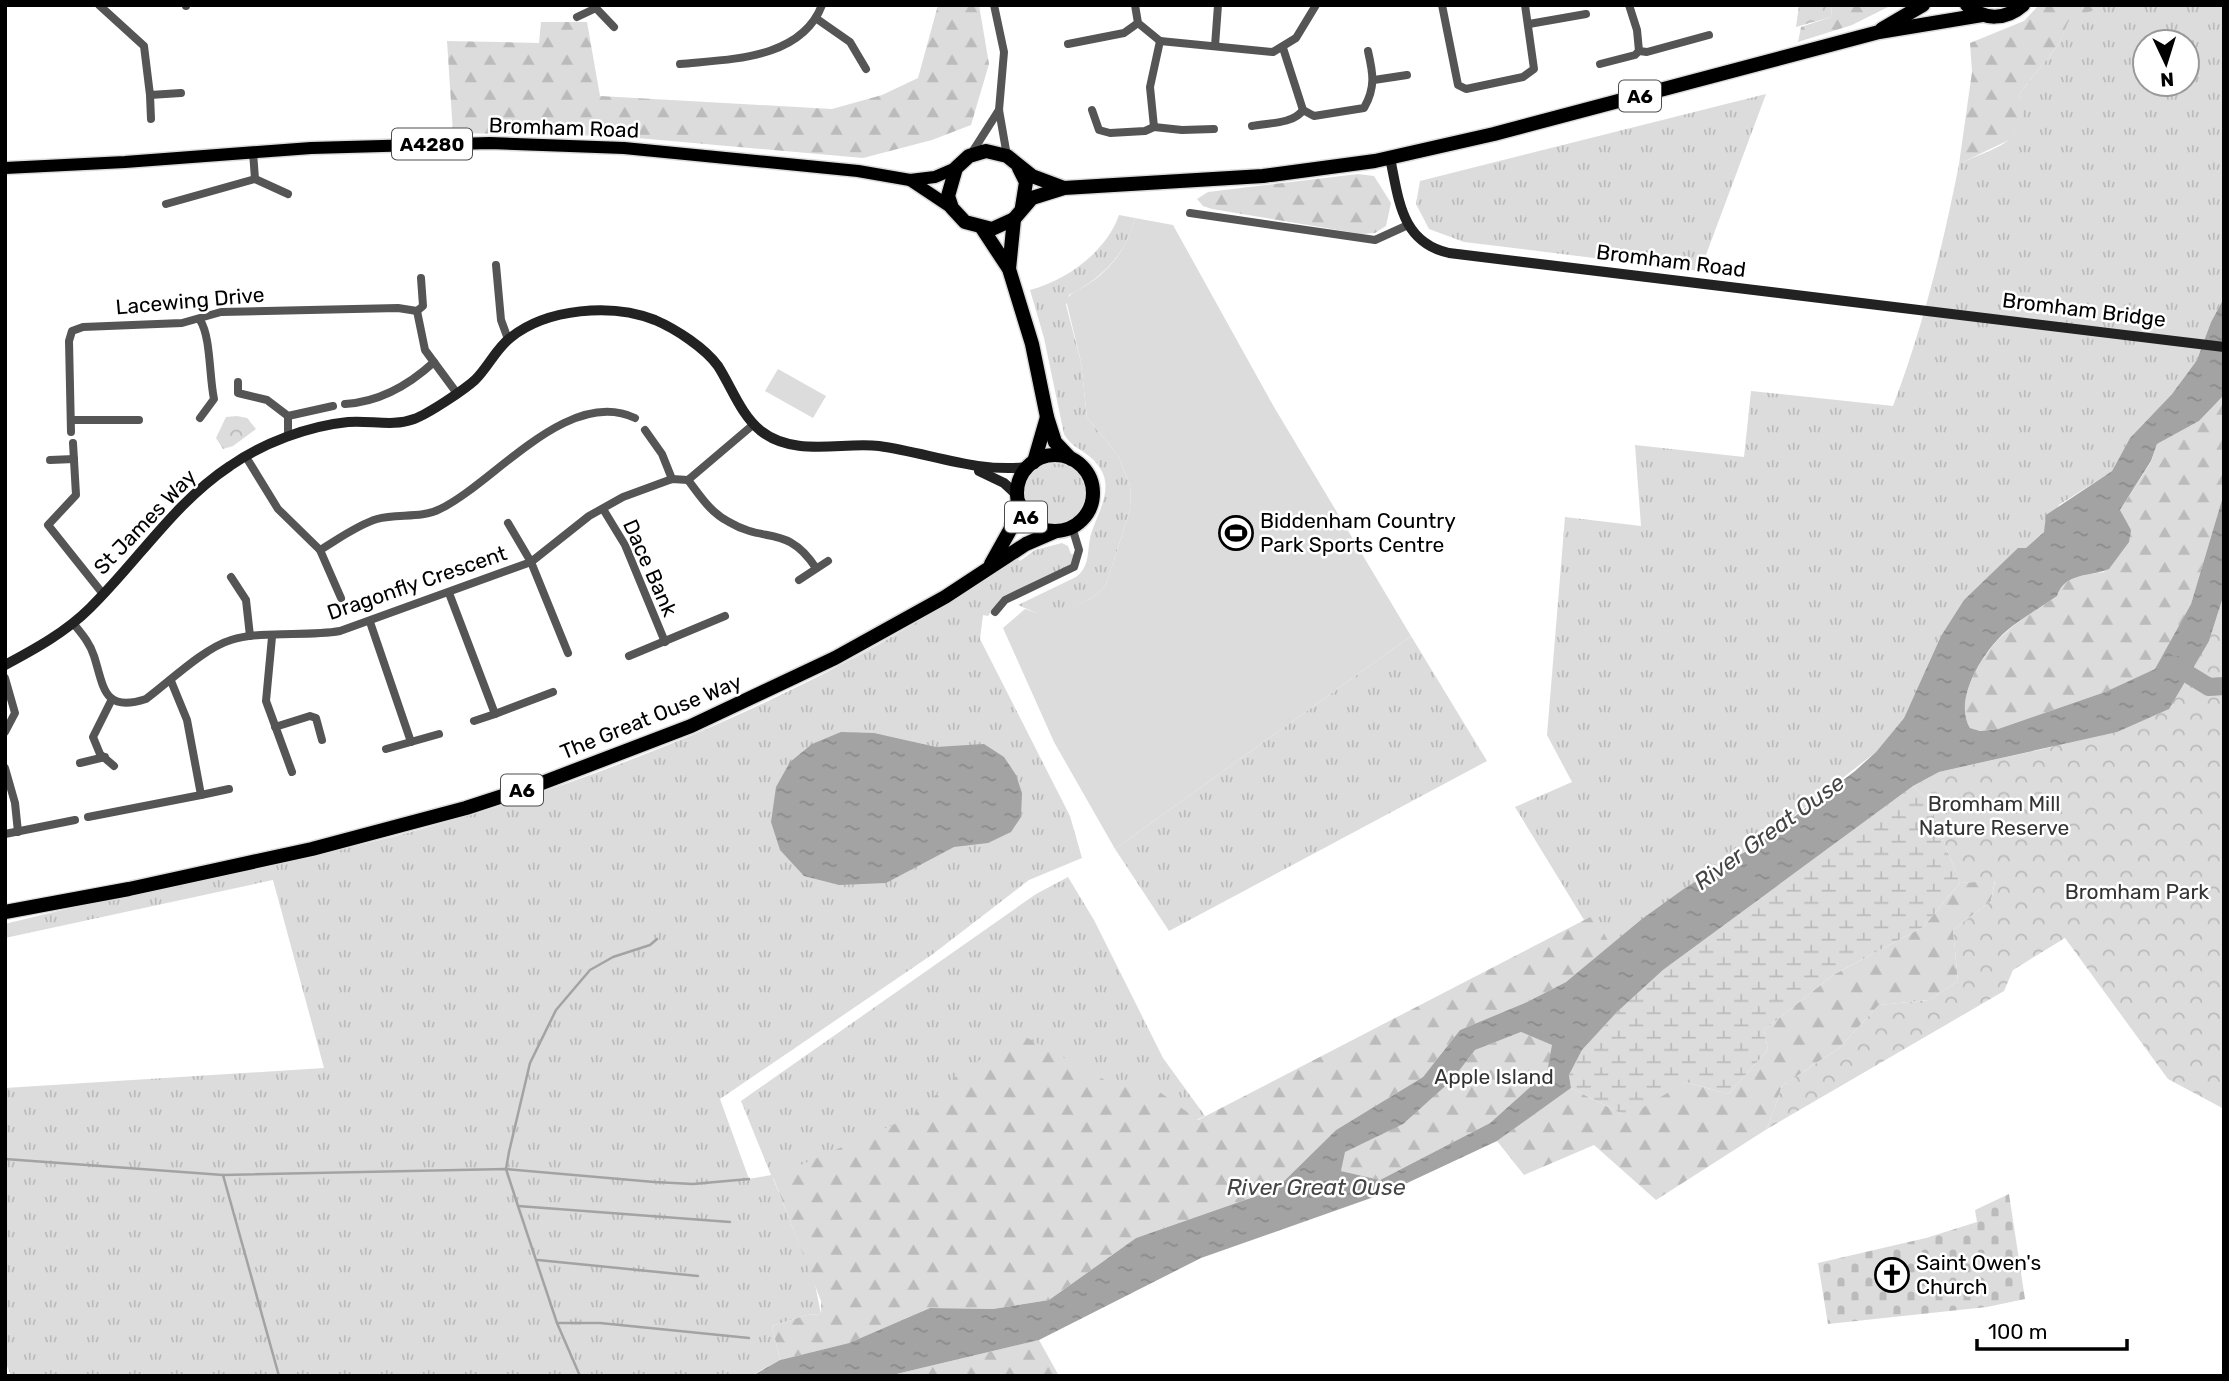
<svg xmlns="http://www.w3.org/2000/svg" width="2229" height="1381" viewBox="0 0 2229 1381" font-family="Rubik,sans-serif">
<defs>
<pattern id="grass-tufts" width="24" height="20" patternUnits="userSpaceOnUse" patternTransform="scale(1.75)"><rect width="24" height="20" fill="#dcdcdc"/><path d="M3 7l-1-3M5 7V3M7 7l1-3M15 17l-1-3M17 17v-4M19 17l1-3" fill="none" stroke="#bbb"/></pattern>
<pattern id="forest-firs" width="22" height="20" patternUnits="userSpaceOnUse" patternTransform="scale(1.75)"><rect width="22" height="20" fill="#dcdcdc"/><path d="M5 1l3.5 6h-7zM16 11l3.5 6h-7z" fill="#bbb"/></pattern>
<pattern id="wetland-marsh" width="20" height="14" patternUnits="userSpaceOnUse" patternTransform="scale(1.75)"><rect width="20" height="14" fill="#dcdcdc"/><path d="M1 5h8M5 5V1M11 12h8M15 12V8" fill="none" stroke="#bbb"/></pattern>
<pattern id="cemetery-stones" width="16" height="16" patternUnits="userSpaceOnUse" patternTransform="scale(1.75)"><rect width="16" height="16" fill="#dcdcdc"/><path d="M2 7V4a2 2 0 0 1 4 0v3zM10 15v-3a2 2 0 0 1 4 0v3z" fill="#bbb"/></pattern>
<pattern id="park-crowns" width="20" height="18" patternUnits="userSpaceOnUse" patternTransform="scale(1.75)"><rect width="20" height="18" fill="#dcdcdc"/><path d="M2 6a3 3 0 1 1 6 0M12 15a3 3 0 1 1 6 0" fill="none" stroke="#bbb"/></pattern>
<pattern id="water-ripples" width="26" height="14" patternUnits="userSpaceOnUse" patternTransform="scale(1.75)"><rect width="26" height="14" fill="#a3a3a3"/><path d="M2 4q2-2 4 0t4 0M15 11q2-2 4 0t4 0" fill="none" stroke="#8b8b8b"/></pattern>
</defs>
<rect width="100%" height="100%" fill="#fff"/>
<g fill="url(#grass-tufts)" fill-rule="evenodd">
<path d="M2110 5H2224V298L2211 322 2197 360 2172 394 2130 438 2112 471 2059 505 2044 532 1941 636 1904 718 1876 752 1758 844 1685 888 1611 946 1594 916 1584 920 1515 807 1572 782 1547 735 1565 517 1641 526 1635 445 1744 457 1751 391 1893 406C1923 327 1943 246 1959 164 1999 145 2027 145 2019 94L2058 45 2070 17ZM2145 42H2187V84H2145Z"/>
<polygon points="1766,94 1700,271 1464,242 1429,229 1416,204 1420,181"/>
<path d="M1119 215 1135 218C1126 255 1102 278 1069 295L1066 305 1081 362 1087 418 1118 455 1130 486 1131 507 1106 585 1092 598 1047 618 1018 605 1076 577C1092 565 1086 547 1092 531 1102 503 1118 480 1089 456 1079 448 1070 445 1064 434L1044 338 1030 290C1067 280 1106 252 1119 215Z"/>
<circle cx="1055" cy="493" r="30"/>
<path d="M1062 543 1068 546 1071 554 1076 555 1070 566 1001 598 988 616 983 615 980 639 1070 816 1082 858 1029 880 933 954 720 1099 749 1179 771 1175 741 1101 1036 894 1068 877 1094 920 1163 1058 1205 1116 1192 1122 948 1102 773 1178 815 1284 821 1314 807 1315 772 1326 780 1360 751 1376H11L5 1361V1088L324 1068 273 880 5 938V924C132 892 261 870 388 838 600 783 838 686 1016 557L1020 561 1035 550Z"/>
<polygon points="1411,636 1487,761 1169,931 1115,849"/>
</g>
<g fill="url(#forest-firs)">
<polygon points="938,5 979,5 989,64 971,125 932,140 863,158 615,136 453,133 447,41 539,43 541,22 587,22 600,96 832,109 882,95 918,78"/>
<polygon points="1832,5 1892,5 1852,25 1798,42 1801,27 1831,17"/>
<polygon points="2039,5 2110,5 2070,18 2058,45 2019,94 2023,119 2011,139 1959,164 1972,72 1970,43 2024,21"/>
<polygon points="1358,174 1374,176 1391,203 1386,226 1375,233 1362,234 1212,209 1203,206 1197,199 1208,192"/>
<path d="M2224 395V493L2191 604 2156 669 2105 692 1998 729 1980 731 1970 728C1953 700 1982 654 2003 635 2018 620 2040 608 2057 596 2064 575 2086 575 2104 572L2125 521 2120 510 2151 462 2157 444 2199 421Z"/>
<polygon points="1995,880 1991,901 1953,930 1958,981 1929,1000 1879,1005 1839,1048 1782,1086 1767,1129 1656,1200 1594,1145 1524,1175 1497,1141 1571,1088 1622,1114 1686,1082 1728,1094 1768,1050 1764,1030 1833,975 1923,927 1960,883"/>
<polygon points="1594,915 1611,946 1566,982 1527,1002 1460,1030 1423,1077 1336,1130 1276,1189 1136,1238 1049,1300 993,1309 930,1308 849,1343 780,1360 772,1326 807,1315 821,1314 821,1301 773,1177 913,1116 963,1070 1022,1035 1114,1085 1161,1093 1198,1120"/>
<polygon points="1521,1032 1553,1045 1547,1072 1490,1123 1380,1180 1341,1171 1344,1152 1452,1080 1475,1050"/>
<polygon points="1039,1340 1059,1376 888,1376"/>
</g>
<polygon fill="url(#wetland-marsh)" points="1913,786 1928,800 1960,883 1923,927 1833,975 1764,1030 1768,1050 1728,1094 1686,1082 1632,1114 1622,1114 1571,1088 1569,1075 1582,1050 1617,1012 1663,970"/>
<polygon fill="url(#cemetery-stones)" points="2009,1194 2025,1299 1987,1307 1828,1324 1818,1263 1926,1238 1977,1222 1975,1210"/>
<g fill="url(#park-crowns)">
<polygon points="1799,5 1832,5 1831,17 1796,27"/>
<polygon points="237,416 247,418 256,429 233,446 223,449 216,438 226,417"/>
<polygon points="2224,594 2224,1109 2168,1079 2065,938 2013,970 2004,991 1767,1129 1782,1086 1839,1048 1879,1005 1929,1000 1958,981 1953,930 1991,901 1995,881 1960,883 1928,800 1913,786 1939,772 2052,747 2209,641"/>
</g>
<g fill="#dcdcdc">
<path d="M1135 218 1173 225 1274 407 1411 636 1115 849 1054 742 1003 628 1025 609 1047 617 1092 598 1106 585 1131 507 1130 486 1118 455 1087 418 1081 362 1066 300C1072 291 1080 290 1088 284 1112 269 1128 246 1135 218Z"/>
<polygon points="778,369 826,396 813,418 765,391"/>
</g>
<g fill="url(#water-ripples)" fill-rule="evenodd">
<path d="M2224 298V395L2199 421 2157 444 2151 461 2120 510 2131 530 2129 542 2109 569C2090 577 2065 572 2057 596 2040 608 2018 620 2003 634 1982 654 1953 700 1970 728L1980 731 1998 729 2105 692 2155 669 2191 604 2224 493V594L2209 641 2169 709 2117 732 1939 772 1913 786 1663 970 1617 1012 1582 1050 1569 1075 1571 1088 1497 1141 1388 1192 1201 1258 1039 1340 888 1376H752L780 1360 849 1343 930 1308 993 1309 1049 1300 1136 1238 1276 1189 1336 1130 1423 1077 1460 1030 1527 1002 1566 982 1642 919 1685 888 1758 844 1855 771 1876 752 1904 718 1941 636 1964 600 2018 548H2026L2044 532 2046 515 2112 471 2130 438 2172 394 2197 360 2211 322ZM1521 1032 1552 1045 1547 1072 1490 1123 1380 1180 1341 1171 1345 1152 1403 1124 1452 1080 1475 1050Z"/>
<polygon points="841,732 874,733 936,747 984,744 1004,757 1016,775 1022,793 1021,817 1011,832 988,843 954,847 886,883 839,885 804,876 780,850 771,822 776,787 790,762 812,744"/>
</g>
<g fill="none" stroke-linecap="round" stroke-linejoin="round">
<g stroke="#a3a3a3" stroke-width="2.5">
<polyline points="5,1159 223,1175 506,1169 654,1182 693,1184 749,1179"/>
<polyline points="223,1175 279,1376"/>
<polyline points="518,1206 730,1222"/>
<polyline points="538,1260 698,1276"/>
<polyline points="557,1323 600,1323 749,1338"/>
<polyline points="580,1376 557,1323 518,1206 506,1169 509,1152 530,1063 556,1010 590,970 613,957 650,945 657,939"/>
</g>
<polyline stroke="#a3a3a3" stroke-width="18" points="2173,665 2209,687 2224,686"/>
<g stroke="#dbdbdb" stroke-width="15">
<g id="primary">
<polyline points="5,168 125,162 311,148 490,143 624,148 858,171 910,180 935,177 956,168"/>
<polyline points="910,180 952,208"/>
</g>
</g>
<g stroke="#dbdbdb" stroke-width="17">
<g id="highway">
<path d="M1967 5C1984 21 2006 20 2023 5"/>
<polyline points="1882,29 1923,5"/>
<polyline points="1019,168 1026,182 1022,207"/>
<polyline points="1064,188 1032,176 1007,156 986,151 969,156 956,168 948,196 952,208 965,222 992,229 1014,219 1032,198 1064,188 1263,176 1375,161 1494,134 1879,32 1982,15"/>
<polyline points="982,228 1009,269 1032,344 1047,417 1055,442 1071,459"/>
<polyline points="1009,269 1014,219"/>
<circle cx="1055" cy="493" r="38"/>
<polyline points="1034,462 1047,417"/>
<polyline points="991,564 1010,530 1019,503"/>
<polyline points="5,912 129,889 312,849 466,808 542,783 691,726 835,658 945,597 1026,544 1056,531"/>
</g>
</g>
<g stroke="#555" stroke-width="8">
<polyline points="99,5 144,46 150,95 181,93"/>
<polyline points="593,5 614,27"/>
<polyline points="994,5 1004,52 999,110 1007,156"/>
<polyline points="1135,5 1138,23 1160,41 1273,52 1296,38 1316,5"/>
<polyline points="1442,5 1458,85 1466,89 1523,77 1534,69 1525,5"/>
<polyline points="1629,5 1637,30 1639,51"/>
<polyline points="186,6 186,5"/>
<polyline points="577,17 594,9"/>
<polyline points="817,19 850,42 866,69"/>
<polyline points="1529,24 1586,14"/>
<polyline points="1068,44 1124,33 1138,23"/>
<polyline points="1215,46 1218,5"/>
<path d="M1283 48 1303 110 1314 116 1364 108C1376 87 1373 73 1368 51"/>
<path d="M680 64C729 59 801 60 822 5"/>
<polyline points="1600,64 1635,55 1639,51 1647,52 1709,35"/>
<polyline points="1374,80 1407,75"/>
<polyline points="150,95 151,119"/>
<polyline points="1092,110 1099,130 1110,133 1145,131 1154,127 1182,130 1214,129"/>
<path d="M1252 126C1267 123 1294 124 1303 110"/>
<polyline points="1154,127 1150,87 1160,41"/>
<polyline points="971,154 999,110"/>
<polyline points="255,179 288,194"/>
<polyline points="166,204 255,179 253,152"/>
<polyline points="1190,213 1375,240 1408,225"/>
<polyline points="496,265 501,320 508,339"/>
<polyline points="417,311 425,350 456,392"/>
<polyline points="417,311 423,306 421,278"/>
<path d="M200 320C211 337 209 376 214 399L200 418"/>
<polyline points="238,382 238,393 267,400 288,416 333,406"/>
<path d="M345 404C379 402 409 385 434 362"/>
<polyline points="71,420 139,420"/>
<polyline points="645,430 662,454 672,479"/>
<polyline points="71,432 69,341 72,331 83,327 182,323 221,312 398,308 417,311"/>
<polyline points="288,437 288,416"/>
<polyline points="73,443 76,495 48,525 103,594"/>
<path d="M246 457 278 509 320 550C337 540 357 525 377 519 397 513 421 519 440 509 493 484 568 386 635 418"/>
<polyline points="50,460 74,459"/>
<path d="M688 480C701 497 710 512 729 522 766 544 787 524 816 568"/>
<polyline points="603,509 625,545 665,642"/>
<polyline points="508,523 531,562 568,653"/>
<polyline points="320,550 341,598"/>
<polyline points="231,577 246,600 250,636"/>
<polyline points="799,580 828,561"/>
<polyline points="449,593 495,714 553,692"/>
<polyline points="995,612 1005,600 1074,567 1079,550 1072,527"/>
<polyline points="370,622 411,742"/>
<path d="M73 623C81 633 90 643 94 656 104 687 103 713 146 699 169 682 204 648 231 640 264 630 305 637 340 631L531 562 589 516 623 497 672 479 688 480 754 424"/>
<polyline points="272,637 266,701 292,772"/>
<polyline points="629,656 725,616"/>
<polyline points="5,678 15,713 5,732"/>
<polyline points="112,699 93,737 100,754 114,766"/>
<polyline points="474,721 495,714"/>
<polyline points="275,727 310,716 316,718 322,740"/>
<polyline points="386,749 439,734"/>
<polyline points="80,763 105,757"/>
<polyline points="5,768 15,803 18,832"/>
<polyline points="201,795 229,789"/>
<polyline points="88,817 201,795 187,720 171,681"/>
<polyline points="5,834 75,820"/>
</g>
<g stroke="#222" stroke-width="10">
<path d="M1390 158C1399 200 1401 242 1449 253L2224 347"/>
<polyline points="979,471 1004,483 1017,495"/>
<path d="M5 665C35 649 66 632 90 608 138 561 174 503 230 466 263 443 308 426 348 422 370 420 393 427 414 419 428 414 464 390 475 380 488 367 496 349 510 338 547 308 612 303 655 320 676 329 705 348 718 366 732 388 741 415 761 431 794 457 841 442 879 446 930 453 975 473 1028 467"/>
</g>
<use href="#primary" stroke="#000" stroke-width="12"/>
<use href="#highway" stroke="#000" stroke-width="14"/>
</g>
<defs>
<g id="stadium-ring" transform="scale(1.75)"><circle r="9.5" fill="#fff" stroke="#000" stroke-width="1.5"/><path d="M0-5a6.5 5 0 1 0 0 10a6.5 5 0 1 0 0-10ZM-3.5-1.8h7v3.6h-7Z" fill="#000"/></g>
<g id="church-ring" transform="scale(1.75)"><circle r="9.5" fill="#fff" stroke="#000" stroke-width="1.5"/><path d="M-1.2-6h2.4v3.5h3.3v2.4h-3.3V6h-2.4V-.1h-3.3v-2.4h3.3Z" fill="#000"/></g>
</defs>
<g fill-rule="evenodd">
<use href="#stadium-ring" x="1236" y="533"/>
<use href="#church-ring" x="1892" y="1275"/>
</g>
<g text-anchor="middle" stroke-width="5" stroke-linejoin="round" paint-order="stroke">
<g fill="#fff" stroke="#4c4c4c" stroke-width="2">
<rect x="1619" y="80.5" width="42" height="31" rx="5"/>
<rect x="392" y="128.5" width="80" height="31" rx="5"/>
<rect x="1005" y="501.5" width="42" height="31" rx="5"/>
<rect x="501" y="774.5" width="42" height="31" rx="5"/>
</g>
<g font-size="19" font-weight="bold" fill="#000">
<text x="1640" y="103">A6</text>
<text x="432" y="151">A4280</text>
<text x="1026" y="524">A6</text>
<text x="522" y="797">A6</text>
</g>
<g font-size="21" fill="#000" stroke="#fff">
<text transform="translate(564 128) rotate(2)" y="7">Bromham Road</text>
<text transform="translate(1671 261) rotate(7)" y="7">Bromham Road</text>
<text transform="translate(190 301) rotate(-5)" y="7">Lacewing Drive</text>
<text transform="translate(2084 310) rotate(7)" y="7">Bromham Bridge</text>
<text transform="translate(145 522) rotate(-46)" y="7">St James Way</text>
<text transform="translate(650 568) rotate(66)" y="7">Dace Bank</text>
<text transform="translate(417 583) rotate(-19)" y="7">Dragonfly Crescent</text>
<text transform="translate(651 717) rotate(-22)" y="7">The Great Ouse Way</text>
</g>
<g font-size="21" fill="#000" stroke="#fff" text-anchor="start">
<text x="1260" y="528">Biddenham Country<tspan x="1260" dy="24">Park Sports Centre</tspan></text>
<text x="1916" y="1270">Saint Owen's<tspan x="1916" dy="24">Church</tspan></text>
</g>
<g font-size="21" fill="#333" stroke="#fff">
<text x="1994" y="811">Bromham Mill<tspan x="1994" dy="24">Nature Reserve</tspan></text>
<text x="2137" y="899">Bromham Park</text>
<text x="1494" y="1084">Apple Island</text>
</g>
<g font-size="23" font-style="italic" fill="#444" stroke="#fff">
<text transform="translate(1769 832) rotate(-36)" y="8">River Great Ouse</text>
<text x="1316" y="1195">River Great Ouse</text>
</g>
</g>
<rect width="2229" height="1381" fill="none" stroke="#000000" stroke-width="14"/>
<g transform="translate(2166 63) rotate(176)"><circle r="33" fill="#ffffff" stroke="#999999" stroke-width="2"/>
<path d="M0-5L12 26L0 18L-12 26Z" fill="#000000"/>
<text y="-10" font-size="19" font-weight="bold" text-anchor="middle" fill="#000000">N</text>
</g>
<path d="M1977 1339v10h150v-10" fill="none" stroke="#000000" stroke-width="3.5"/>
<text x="1988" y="1339" font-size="21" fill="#000000" stroke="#ffffff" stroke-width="5" paint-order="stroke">100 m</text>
</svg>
